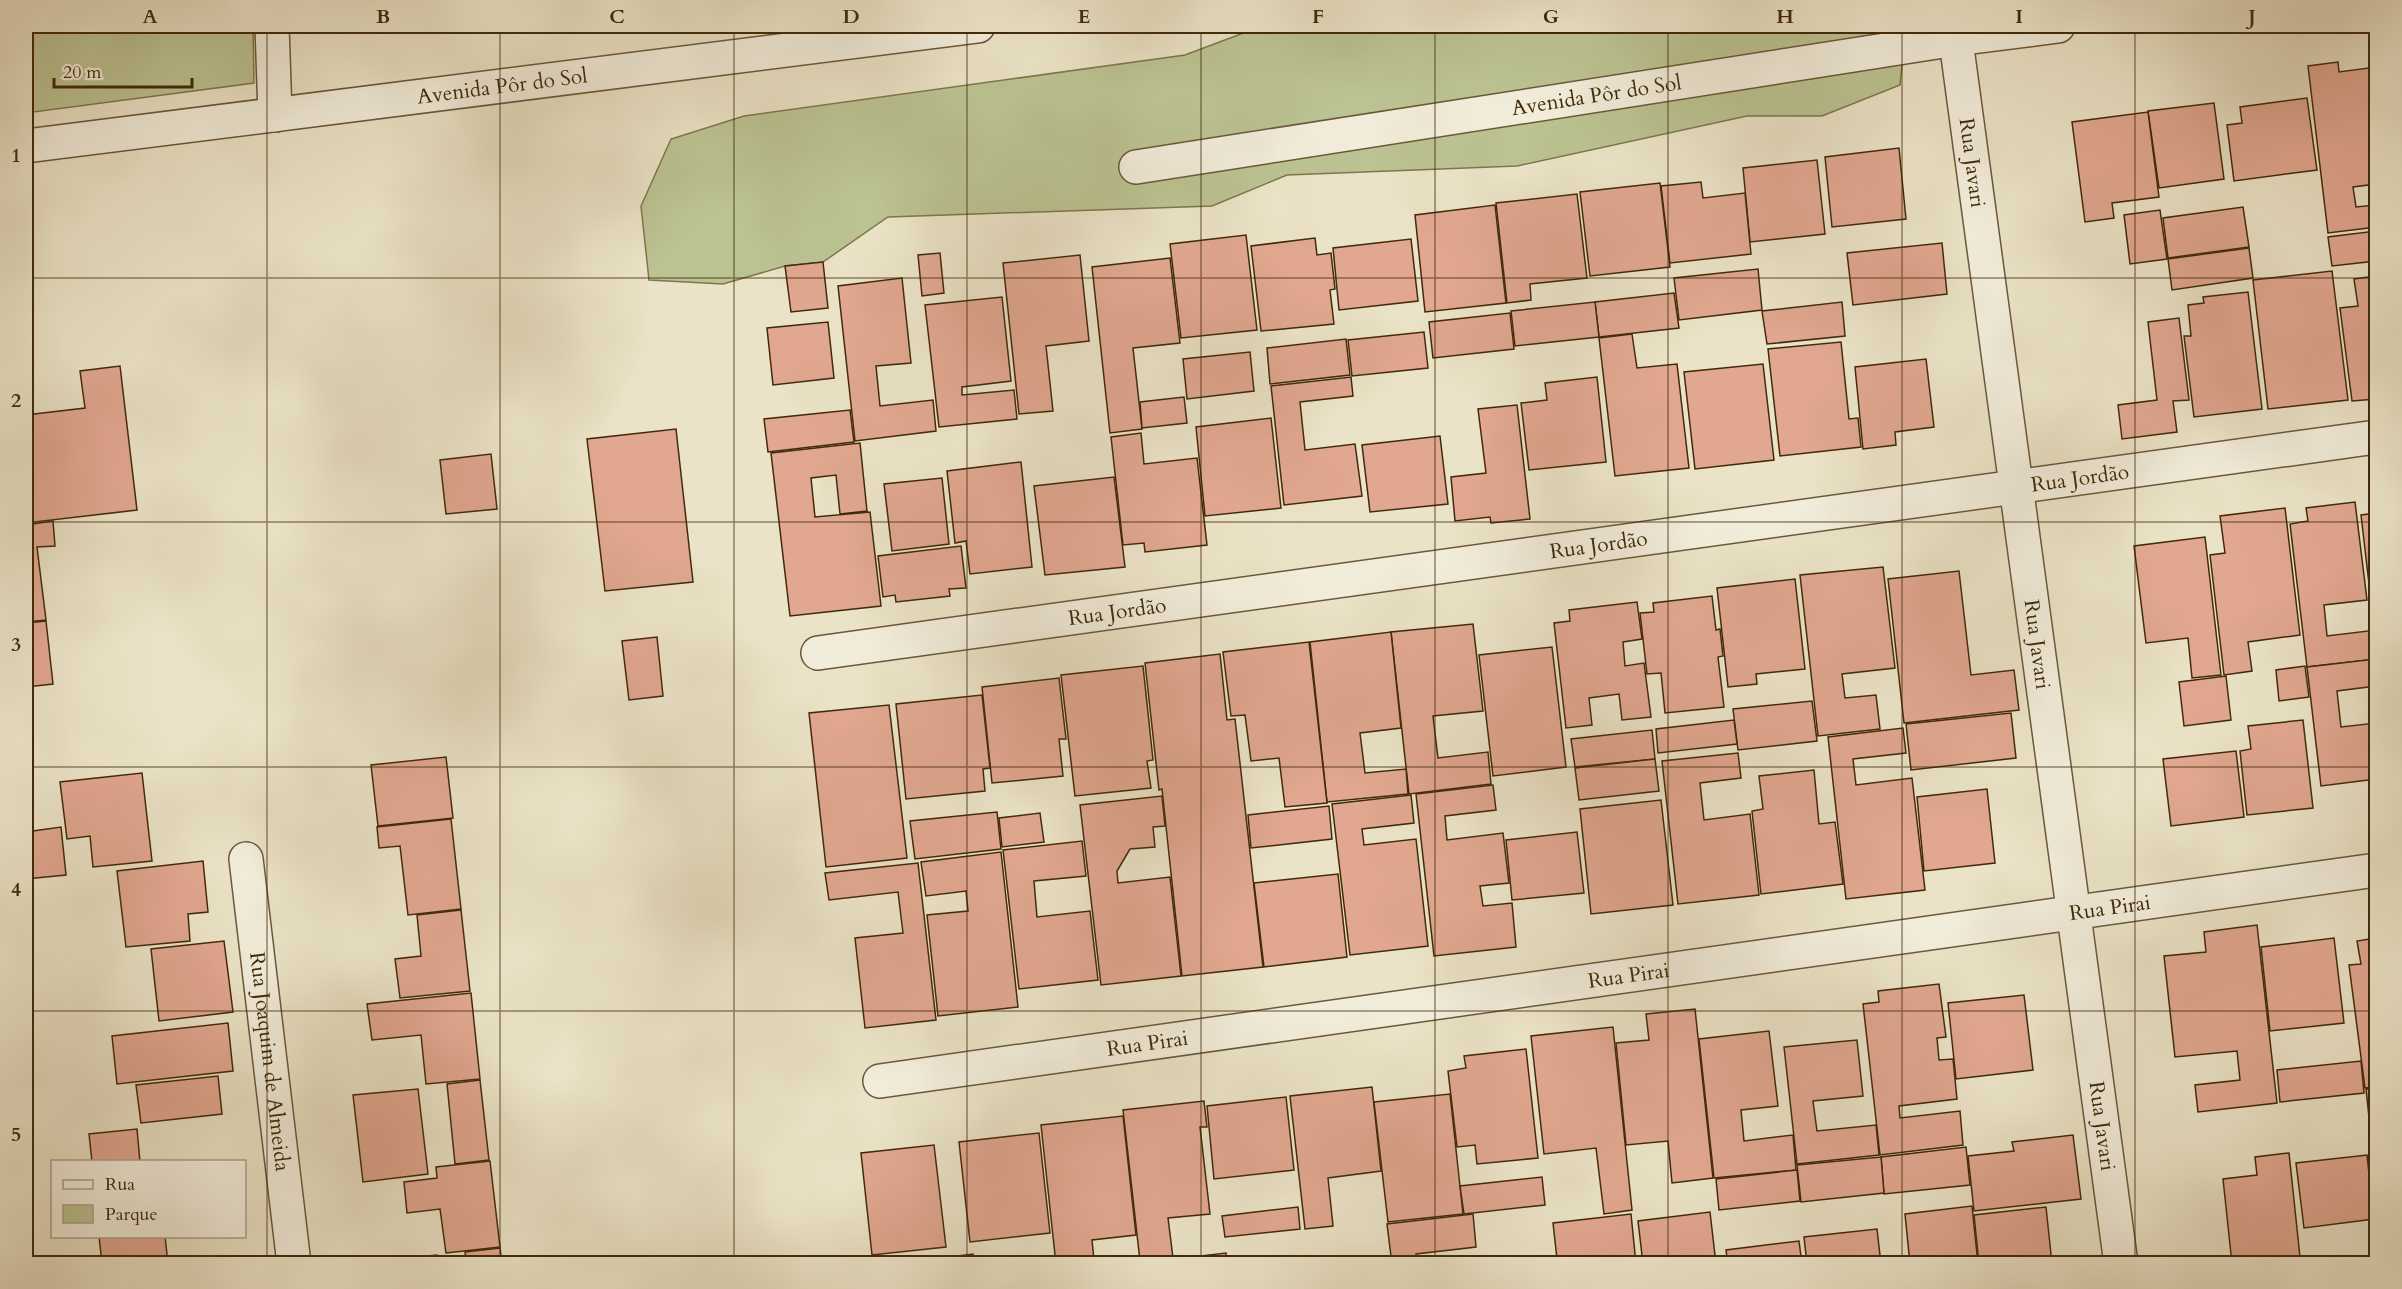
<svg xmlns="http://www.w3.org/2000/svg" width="2402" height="1289" viewBox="0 0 2402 1289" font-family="Cardo,serif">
<rect width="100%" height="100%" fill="#ebe3c7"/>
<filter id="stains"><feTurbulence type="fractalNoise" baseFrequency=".00333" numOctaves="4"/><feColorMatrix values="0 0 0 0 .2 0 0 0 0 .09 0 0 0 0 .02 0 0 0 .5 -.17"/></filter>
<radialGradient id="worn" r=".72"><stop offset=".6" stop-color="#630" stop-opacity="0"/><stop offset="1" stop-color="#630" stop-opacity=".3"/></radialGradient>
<g fill="#bcc392" stroke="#7e764e" stroke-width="1.5">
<polygon points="26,26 253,26 254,83 26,113"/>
<polygon points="1262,26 1906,26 1900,85 1822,116 1747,116 1517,166 1287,175 1212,206 888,217 823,262 785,266 723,284 649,280 641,206 671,139 744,116 1185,55"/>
</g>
<g fill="#e1a790" stroke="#402a0a" stroke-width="1.5">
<polygon points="2338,62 2339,72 2376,67 2376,184 2353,187 2356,207 2376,205 2376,227 2328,233 2308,66"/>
<polygon points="2307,98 2317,170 2234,181 2227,125 2242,123 2240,107"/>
<polygon points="2214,103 2224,179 2159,188 2148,111"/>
<polygon points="2148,112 2159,197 2112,203 2114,218 2085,222 2072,122"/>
<polygon points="1899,148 1906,219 1832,227 1825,157"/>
<polygon points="1817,160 1825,234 1750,242 1743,168"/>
<polygon points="1701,182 1703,198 1745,193 1751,254 1670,263 1661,186"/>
<polygon points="1660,183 1670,267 1590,276 1580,192"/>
<polygon points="1577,194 1587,278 1530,284 1531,300 1507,303 1496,203"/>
<polygon points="1495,205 1506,303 1425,312 1415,215"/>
<polygon points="2243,207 2249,247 2168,258 2163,218"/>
<polygon points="2160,210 2167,259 2130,264 2124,215"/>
<polygon points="2376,231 2376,261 2332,266 2328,237"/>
<polygon points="1246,235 1257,330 1181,338 1170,244"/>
<polygon points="1315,238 1317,255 1331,253 1335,289 1330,290 1334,324 1261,331 1251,246"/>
<polygon points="1411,239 1418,301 1339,310 1333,248"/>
<polygon points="1942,243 1947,294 1853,305 1847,253"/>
<polygon points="2249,248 2253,278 2172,290 2168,259"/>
<polygon points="940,253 944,293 922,296 918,255"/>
<polygon points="1080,255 1089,341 1046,346 1053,411 1019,414 1003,263"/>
<polygon points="1170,258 1180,343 1133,348 1142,429 1110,433 1092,267"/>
<polygon points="823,262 828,308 791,312 785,266"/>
<polygon points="1758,269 1762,310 1679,320 1674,278"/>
<polygon points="2332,271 2348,400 2268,409 2253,280"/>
<polygon points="2376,276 2376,399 2352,401 2340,308 2358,306 2354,279"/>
<polygon points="902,278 911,363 876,366 880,406 933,400 936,431 855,441 838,286"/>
<polygon points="2248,292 2262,409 2194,417 2184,336 2191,336 2188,305 2204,303 2203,297"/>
<polygon points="1674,293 1679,328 1599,337 1595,302"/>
<polygon points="1002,297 1011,381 962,387 962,395 1014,390 1017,419 939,427 925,305"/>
<polygon points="1595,302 1599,337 1515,346 1511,311"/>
<polygon points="1842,302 1845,336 1767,344 1762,311"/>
<polygon points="1510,313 1514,349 1433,358 1429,322"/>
<polygon points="2179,318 2189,400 2173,401 2177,432 2122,439 2118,405 2157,400 2148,322"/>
<polygon points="828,322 834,378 773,385 767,328"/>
<polygon points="1424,332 1428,368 1352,376 1348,340"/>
<polygon points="1632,334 1637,368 1677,364 1689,468 1615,476 1599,338"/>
<polygon points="1346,339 1350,375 1270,384 1267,348"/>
<polygon points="1841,342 1849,419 1858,418 1861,447 1780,456 1768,349"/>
<polygon points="1250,352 1254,391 1187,399 1183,359"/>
<polygon points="1926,359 1934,427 1895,432 1896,445 1863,449 1855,367"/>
<polygon points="1763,364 1774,460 1695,469 1684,372"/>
<polygon points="120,366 137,510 26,523 26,415 85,408 80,371"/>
<polygon points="1351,377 1353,396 1300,402 1305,450 1355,444 1362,496 1284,505 1271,386"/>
<polygon points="1597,377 1606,462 1529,470 1521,403 1547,400 1545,383"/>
<polygon points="1184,397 1187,423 1142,428 1140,402"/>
<polygon points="1517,405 1530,519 1491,523 1490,517 1455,521 1451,477 1486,473 1478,409"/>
<polygon points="850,410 854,442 768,452 764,419"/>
<polygon points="1271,418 1281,508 1205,516 1196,427"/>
<polygon points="676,429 693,582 605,591 587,439"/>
<polygon points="1141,433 1144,464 1197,458 1207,545 1145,552 1144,543 1123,545 1111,437"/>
<polygon points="1440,436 1448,504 1370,512 1362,445"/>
<polygon points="860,443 867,511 840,514 836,475 811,478 815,517 870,512 881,606 790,616 771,453"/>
<polygon points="491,454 497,509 446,514 440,460"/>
<polygon points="1021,462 1032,567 970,574 966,541 955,543 947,471"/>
<polygon points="1114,477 1125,567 1045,575 1034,486"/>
<polygon points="942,478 949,544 892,551 884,484"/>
<polygon points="2355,502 2367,600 2324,605 2327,636 2376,630 2376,659 2307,667 2290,524 2308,521 2306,508"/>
<polygon points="2285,508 2300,635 2248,642 2252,671 2224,675 2210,555 2225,553 2220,516"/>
<polygon points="2376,513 2376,601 2371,601 2361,515"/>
<polygon points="53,521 55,546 37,547 46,620 26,622 26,525"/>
<polygon points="2205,537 2221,675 2192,678 2188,638 2146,643 2134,546"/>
<polygon points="961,546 966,588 949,589 950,596 896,602 895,595 883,597 878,556"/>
<polygon points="1883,567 1895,668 1842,674 1845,698 1876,695 1880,729 1818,736 1800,575"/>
<polygon points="1959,571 1971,675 2014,670 2019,710 1904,723 1888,579"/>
<polygon points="1795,579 1805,669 1756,674 1757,684 1728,687 1717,588"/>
<polygon points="1712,596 1716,630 1720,629 1723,656 1718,657 1724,707 1665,713 1661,673 1647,674 1640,613 1654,612 1653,603"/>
<polygon points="1637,602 1642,639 1623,642 1625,666 1644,663 1651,717 1622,720 1619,694 1589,698 1592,725 1566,728 1554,623 1570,621 1569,610"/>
<polygon points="46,621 53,684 26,687 26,623"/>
<polygon points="1473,624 1483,711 1433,716 1438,758 1488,752 1491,784 1409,794 1391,632"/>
<polygon points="1391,632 1401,728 1360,733 1365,773 1406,769 1408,794 1327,802 1310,642"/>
<polygon points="657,637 663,696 629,700 622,641"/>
<polygon points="1309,642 1327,803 1285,807 1279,758 1251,761 1245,715 1231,716 1223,652"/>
<polygon points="1552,647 1566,767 1493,776 1479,655"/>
<polygon points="1220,654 1227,720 1235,719 1263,967 1182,976 1162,789 1159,790 1145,663"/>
<polygon points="2376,659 2376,686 2337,691 2341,727 2376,723 2376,779 2321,786 2307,667"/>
<polygon points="1143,666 1153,760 1147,761 1151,788 1075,796 1061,675"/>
<polygon points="2305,666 2309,697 2279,701 2276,670"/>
<polygon points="2226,676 2231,720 2184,726 2179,682"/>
<polygon points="1059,678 1066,739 1059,739 1063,776 992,783 982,687"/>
<polygon points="982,695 990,768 983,769 985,791 906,799 896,704"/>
<polygon points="1812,701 1817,741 1738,750 1733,709"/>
<polygon points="889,705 907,858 826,867 809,713"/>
<polygon points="2011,713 2016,758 1911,770 1906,724"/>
<polygon points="1734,720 1737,744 1658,753 1656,729"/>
<polygon points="2303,720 2313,808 2247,815 2240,751 2251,749 2248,726"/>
<polygon points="1903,728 1906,753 1853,759 1856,785 1912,778 1925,890 1846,899 1828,737"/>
<polygon points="1652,730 1655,759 1575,767 1571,739"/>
<polygon points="2236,751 2244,817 2171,826 2163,759"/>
<polygon points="1738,753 1741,778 1700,783 1704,820 1750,814 1759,895 1678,904 1662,761"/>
<polygon points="446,757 453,818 378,826 371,765"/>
<polygon points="1655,759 1659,791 1579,800 1575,768"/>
<polygon points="1814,770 1819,824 1835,822 1843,884 1761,894 1752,811 1763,809 1759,776"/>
<polygon points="142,773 152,861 93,867 90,836 67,839 60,782"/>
<polygon points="1493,785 1496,810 1445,816 1447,840 1503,833 1509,883 1480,886 1483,906 1512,903 1516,947 1434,956 1416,794"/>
<polygon points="1987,789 1995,863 1924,871 1917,797"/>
<polygon points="1411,795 1414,823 1362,829 1364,845 1416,839 1428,946 1350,955 1332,804"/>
<polygon points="1162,796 1165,826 1153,827 1155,847 1130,849 1117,871 1118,883 1170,877 1181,976 1101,985 1080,805"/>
<polygon points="1661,800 1673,905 1591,914 1580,809"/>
<polygon points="1329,806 1332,839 1251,848 1248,815"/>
<polygon points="997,812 1001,849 915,859 910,821"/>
<polygon points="1040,813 1044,842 1002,847 999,818"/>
<polygon points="451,819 461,909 408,915 400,846 379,848 377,827"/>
<polygon points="61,827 66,875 26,879 26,832"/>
<polygon points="1577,832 1584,893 1512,900 1506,840"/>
<polygon points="1082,841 1086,876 1034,881 1037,917 1090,911 1098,980 1019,989 1003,850"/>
<polygon points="1001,852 1018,1007 938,1016 927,915 968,911 966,891 926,896 921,862"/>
<polygon points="203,861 208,912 188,914 190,941 126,947 117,871"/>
<polygon points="918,863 936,1020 865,1028 855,938 903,933 898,892 829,900 825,873"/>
<polygon points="1338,874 1347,957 1264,967 1254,883"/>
<polygon points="461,910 470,991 400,998 395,959 421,956 417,915"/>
<polygon points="2257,925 2277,1103 2198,1112 2195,1085 2240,1080 2237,1051 2175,1057 2164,956 2206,952 2204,932"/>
<polygon points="2334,938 2344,1023 2270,1031 2261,947"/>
<polygon points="2376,938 2376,1087 2365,1088 2349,965 2361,964 2357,941"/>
<polygon points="224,941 233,1012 159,1021 151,949"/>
<polygon points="1939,984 1946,1037 1937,1038 1939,1060 1953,1059 1957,1099 1899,1106 1900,1118 1960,1111 1963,1145 1880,1155 1863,1004 1879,1002 1878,991"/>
<polygon points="471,993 480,1079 426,1084 421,1035 372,1040 367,1004"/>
<polygon points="2024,995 2033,1070 1956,1079 1948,1003"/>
<polygon points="1695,1009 1713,1178 1672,1183 1668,1141 1626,1145 1616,1043 1649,1040 1646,1014"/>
<polygon points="228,1023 233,1071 117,1084 112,1036"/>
<polygon points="1613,1027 1632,1210 1604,1214 1596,1148 1544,1154 1531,1036"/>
<polygon points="1769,1031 1778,1106 1741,1110 1744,1141 1793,1135 1796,1170 1714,1178 1699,1039"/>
<polygon points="1857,1040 1863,1096 1813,1101 1817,1131 1876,1125 1879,1155 1797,1164 1784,1047"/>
<polygon points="1526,1049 1538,1158 1477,1164 1475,1145 1457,1147 1448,1071 1466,1068 1464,1056"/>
<polygon points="2361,1061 2364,1093 2280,1102 2277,1070"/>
<polygon points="218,1076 222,1114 141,1123 136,1085"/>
<polygon points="480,1080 489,1160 455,1164 447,1084"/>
<polygon points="1372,1087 1381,1171 1328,1178 1333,1226 1305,1229 1290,1096"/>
<polygon points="2376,1088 2376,1116 2369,1117 2366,1089"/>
<polygon points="418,1089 428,1174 363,1182 353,1095"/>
<polygon points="1450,1094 1463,1214 1388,1222 1374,1102"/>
<polygon points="1286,1097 1294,1170 1214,1179 1207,1106"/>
<polygon points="1204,1101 1207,1127 1200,1127 1210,1214 1168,1218 1173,1258 1140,1261 1123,1110"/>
<polygon points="1123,1116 1136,1235 1092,1240 1094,1260 1056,1264 1041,1125"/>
<polygon points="137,1129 140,1162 92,1162 89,1134"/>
<polygon points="1039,1133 1050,1233 970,1242 959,1142"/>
<polygon points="2073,1135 2081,1199 1974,1211 1968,1156 2014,1151 2012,1142"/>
<polygon points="934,1145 946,1247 872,1255 861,1153"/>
<polygon points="1966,1147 1970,1185 1884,1194 1881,1157"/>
<polygon points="2289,1153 2300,1257 2232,1264 2223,1179 2257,1175 2255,1157"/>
<polygon points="2367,1155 2374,1219 2304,1228 2296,1163"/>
<polygon points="1881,1157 1884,1193 1801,1202 1797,1165"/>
<polygon points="490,1161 500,1247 446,1253 440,1209 407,1213 404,1182 437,1178 436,1167"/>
<polygon points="1797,1170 1800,1201 1719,1210 1716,1179"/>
<polygon points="1542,1177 1545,1205 1464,1214 1460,1186"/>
<polygon points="1972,1206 1978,1264 1910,1264 1905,1214"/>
<polygon points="1298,1207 1300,1229 1225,1237 1222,1216"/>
<polygon points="2046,1207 2052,1264 1979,1264 1974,1215"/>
<polygon points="1710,1212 1716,1264 1643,1264 1638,1221"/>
<polygon points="1473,1214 1476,1247 1416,1254 1417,1264 1392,1264 1387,1224"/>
<polygon points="1631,1214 1636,1264 1577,1264 1576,1256 1557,1259 1553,1223"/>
<polygon points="1877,1229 1881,1264 1807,1264 1804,1237"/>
<polygon points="99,1236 165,1236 168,1264 102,1264"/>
<polygon points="1799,1241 1802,1264 1728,1264 1726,1250"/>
<polygon points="500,1248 502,1264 466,1264 465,1252"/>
<polygon points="1226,1253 1227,1264 1140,1263"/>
<polygon points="973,1254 975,1264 890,1264"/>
<polygon points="437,1255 438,1264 353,1264 353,1263"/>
<polygon points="1502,1256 1503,1264 1478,1264 1477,1258"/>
</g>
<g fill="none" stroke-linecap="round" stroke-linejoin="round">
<g stroke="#6b5839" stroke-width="36">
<g id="minor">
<polyline points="272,26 275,115"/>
<path id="s1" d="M1954 26 2121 1264"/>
<path id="s2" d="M1136 167 1956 39"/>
<path id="s3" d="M818 653 2376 437"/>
<path id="s4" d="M246 859 294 1264"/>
<path id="s5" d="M880 1081 2376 870"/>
</g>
</g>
<g stroke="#6b5839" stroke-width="36">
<g id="tertiary">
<polyline points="1956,39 2058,26"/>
<path id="s6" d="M26 146 978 26"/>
</g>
</g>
<use href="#minor" stroke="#f2eddb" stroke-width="33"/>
<use href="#tertiary" stroke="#f2eddb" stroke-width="33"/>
</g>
<path fill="none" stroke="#402a0a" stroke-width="1.5" stroke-opacity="0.55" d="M267 26V1264M500 26V1264M734 26V1264M967 26V1264M1201 26V1264M1435 26V1264M1668 26V1264M1902 26V1264M2135 26V1264M26 278H2376M26 522H2376M26 767H2376M26 1011H2376"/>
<g text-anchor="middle" stroke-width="4.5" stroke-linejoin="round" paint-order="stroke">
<g font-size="21" fill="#402a0a" stroke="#f2eddb">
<text dy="7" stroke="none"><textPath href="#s6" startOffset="480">Avenida Pôr do Sol</textPath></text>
<text dy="7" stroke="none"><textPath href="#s2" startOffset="466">Avenida Pôr do Sol</textPath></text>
<text dy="7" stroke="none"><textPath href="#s1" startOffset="138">Rua Javari</textPath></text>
<text dy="7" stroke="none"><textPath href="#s3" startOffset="1274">Rua Jordão</textPath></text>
<text dy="7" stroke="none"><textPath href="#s3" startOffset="788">Rua Jordão</textPath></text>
<text dy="7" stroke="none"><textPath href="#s3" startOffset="302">Rua Jordão</textPath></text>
<text dy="7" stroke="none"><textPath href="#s1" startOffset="624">Rua Javari</textPath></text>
<text dy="7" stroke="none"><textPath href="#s5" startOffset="1242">Rua Pirai</textPath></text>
<text dy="7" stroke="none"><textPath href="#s5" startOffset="756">Rua Pirai</textPath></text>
<text dy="7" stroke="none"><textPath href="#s5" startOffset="270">Rua Pirai</textPath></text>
<text dy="7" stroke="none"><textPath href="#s4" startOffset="204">Rua Joaquim de Almeida</textPath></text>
<text dy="7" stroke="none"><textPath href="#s1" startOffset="1110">Rua Javari</textPath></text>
</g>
</g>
<rect width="2402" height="1289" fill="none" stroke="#ebe3c7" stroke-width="66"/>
<rect x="51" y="1160" width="195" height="78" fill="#f2eddb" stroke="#ab9f87" stroke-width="1.5"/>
<rect x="63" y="1180" width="30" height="9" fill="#f2eddb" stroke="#ab9f87" stroke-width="1.5"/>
<text x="105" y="1190" font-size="18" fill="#402a0a">Rua</text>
<rect x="63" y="1205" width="30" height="18" fill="#bcc392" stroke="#ab9f87" stroke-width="1.5"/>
<text x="105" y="1220" font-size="18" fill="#402a0a">Parque</text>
<path d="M54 78v9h138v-9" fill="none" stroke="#402a0a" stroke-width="3"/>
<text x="63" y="78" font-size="18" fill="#402a0a" stroke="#f2eddb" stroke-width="4.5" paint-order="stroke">20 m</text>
<rect x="33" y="33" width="2336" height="1223" fill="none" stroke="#402a0a" stroke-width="2"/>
<g font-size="20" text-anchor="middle" font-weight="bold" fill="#402a0a">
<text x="150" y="23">A</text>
<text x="383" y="23">B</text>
<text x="617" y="23">C</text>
<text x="851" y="23">D</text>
<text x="1084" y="23">E</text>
<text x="1318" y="23">F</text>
<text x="1551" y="23">G</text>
<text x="1785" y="23">H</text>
<text x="2019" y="23">I</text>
<text x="2252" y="23">J</text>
<text x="16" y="162">1</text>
<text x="16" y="407">2</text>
<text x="16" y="651">3</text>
<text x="16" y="896">4</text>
<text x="16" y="1141">5</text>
</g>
<rect width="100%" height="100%" filter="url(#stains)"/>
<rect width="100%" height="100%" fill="url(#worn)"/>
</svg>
